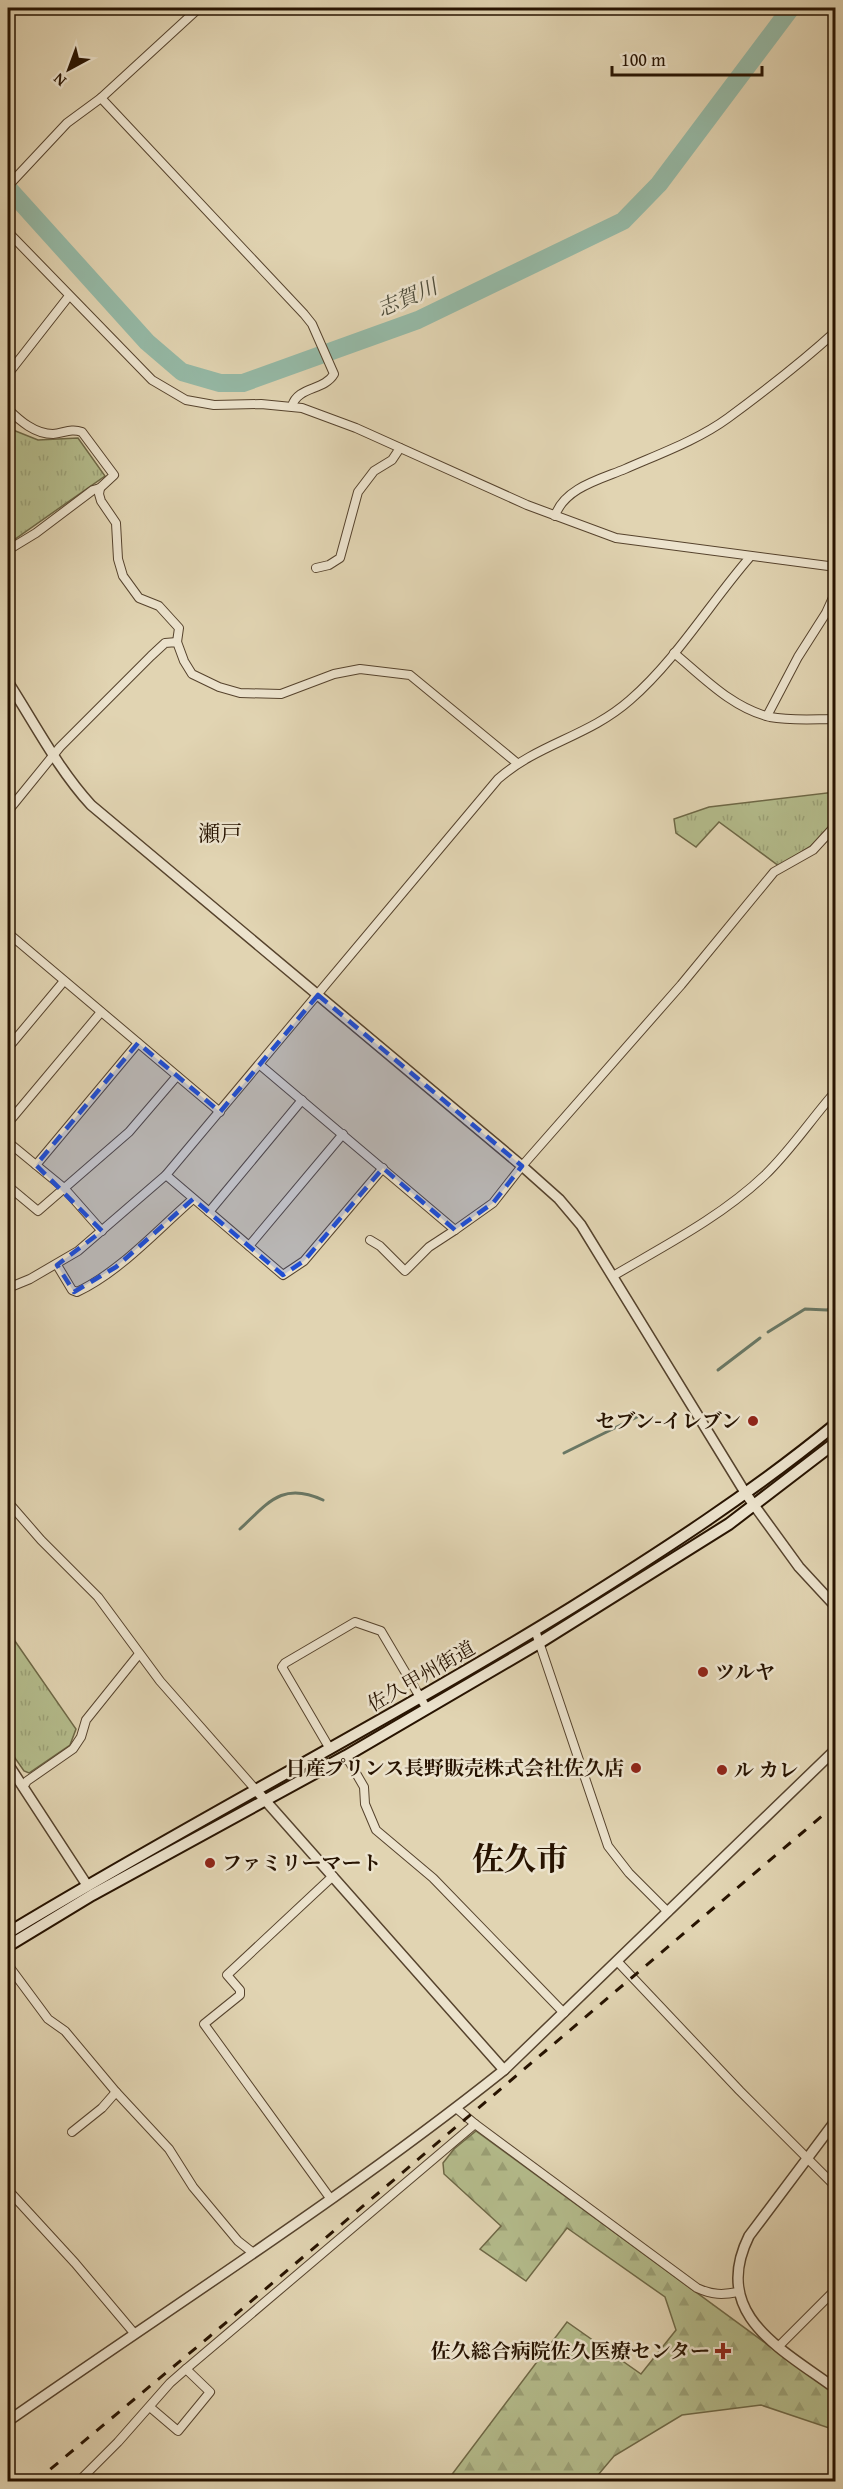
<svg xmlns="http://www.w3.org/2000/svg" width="843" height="2489" viewBox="0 0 843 2489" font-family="'Gentium Book Plus','Noto Serif JP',serif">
<defs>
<pattern id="forest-firs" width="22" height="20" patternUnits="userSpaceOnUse" patternTransform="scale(1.5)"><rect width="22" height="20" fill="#b4bc8c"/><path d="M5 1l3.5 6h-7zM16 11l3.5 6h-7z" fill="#9ba177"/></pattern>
<pattern id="park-tufts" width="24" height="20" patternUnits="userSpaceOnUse" patternTransform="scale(1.5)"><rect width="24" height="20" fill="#b4bc8c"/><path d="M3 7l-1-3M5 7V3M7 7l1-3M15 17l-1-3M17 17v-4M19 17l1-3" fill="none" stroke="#9ba177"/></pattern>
</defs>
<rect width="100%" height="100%" fill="#e1d4b2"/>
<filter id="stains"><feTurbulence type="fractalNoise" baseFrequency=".00333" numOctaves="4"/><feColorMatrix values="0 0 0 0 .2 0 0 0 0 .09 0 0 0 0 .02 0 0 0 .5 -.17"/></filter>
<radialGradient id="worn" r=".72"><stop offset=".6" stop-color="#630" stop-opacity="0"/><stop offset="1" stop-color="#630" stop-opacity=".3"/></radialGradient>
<polygon fill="url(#forest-firs)" stroke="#6e6846" stroke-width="1.5" points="476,2131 835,2394 835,2430 761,2405 682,2415 614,2456 593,2481 447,2481 567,2322 641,2374 676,2330 665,2297 567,2228 526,2281 480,2249 501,2226 444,2174 443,2163 454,2149"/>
<g fill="url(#park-tufts)" stroke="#6e6846" stroke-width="1.5">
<polygon points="8,428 38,440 78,438 105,476 8,544"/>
<polygon points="835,792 835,820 811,846 779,866 719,822 696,847 676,833 674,819 709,807"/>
<polygon points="8,1631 76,1729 70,1745 29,1773 24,1771 8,1748"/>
</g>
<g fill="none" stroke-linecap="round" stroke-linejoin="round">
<g stroke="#697764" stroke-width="3">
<polyline points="768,1332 805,1309 827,1310 836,1304"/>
<polyline points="718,1370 760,1338"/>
<polyline points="564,1453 639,1416"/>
<path d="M240 1529C268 1503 282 1481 323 1500"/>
</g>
<polyline stroke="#95b9a6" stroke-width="18" points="8,188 147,342 182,372 220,383 243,383 418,320 623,221 659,184 791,8"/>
<g stroke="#56432d" stroke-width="10">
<g id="minor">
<path d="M101 98 304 314 312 324 334 374C324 391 298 386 292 406"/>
<polyline points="8,186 67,123 101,98 199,8"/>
<polyline points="8,232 152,380 186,400 214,405 261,404 302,408 356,428 527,505 616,538 836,567"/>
<polyline points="8,374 69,296"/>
<path d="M8 409C20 421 35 434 53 434 64 433 71 428 82 432L114 475 100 488 93 490 36 533 8 550"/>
<polyline points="100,488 99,494 101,501 116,523 118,559 123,576 139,598 159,606 179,628 177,642"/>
<path d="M555 516C564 488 601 479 625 469 659 454 698 440 728 418 766 390 801 363 836 331"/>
<polyline points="316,568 329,565 340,558 358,492 374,471 392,460 400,448"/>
<path d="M674 653C703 677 732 708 770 717 791 721 814 719 836 719"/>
<polyline points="767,716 798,657 826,613 836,591"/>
<polyline points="8,811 60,747 151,656 165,643 177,642 184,661 192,674 219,687 240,693 281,694 334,674 360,669 410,675 517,763"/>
<polyline points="8,933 220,1112"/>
<polyline points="8,1048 64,981"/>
<polyline points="260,1065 455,1230 493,1203 522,1166 681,985 774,872 813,850 836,825"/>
<polyline points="8,1123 101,1012"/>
<polyline points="8,1142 64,1188 102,1231"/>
<polyline points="36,1165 138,1043"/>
<polyline points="166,1175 283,1275 304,1261 383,1168"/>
<polyline points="8,1186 38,1211 129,1132 177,1076"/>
<polyline points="209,1212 302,1100"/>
<polyline points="370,1240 380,1246 405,1271 429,1247 455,1230"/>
<polyline points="249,1246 343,1134"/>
<path d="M57 1265 72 1290 77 1292C121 1271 156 1231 193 1199"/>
<path d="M613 1276C664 1246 721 1217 765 1175 791 1150 812 1118 836 1091"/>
<path d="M8 1288 30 1279 78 1251 166 1175 498 779C539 743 588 737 630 700 677 659 710 603 750 557"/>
<polyline points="8,1502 41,1540 98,1597 160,1681 256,1790"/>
<polyline points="535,1630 608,1846 629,1873 668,1912"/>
<polyline points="330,1749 282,1667 285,1663 355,1622 381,1631 427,1709"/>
<polyline points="346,1756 364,1787 365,1804 376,1830 433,1878 564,2013"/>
<polyline points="23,1787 27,1781 73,1749 81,1737 86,1720 139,1654"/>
<polyline points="617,1961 740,2091 836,2187"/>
<polyline points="8,1965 48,2019 65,2031 116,2092 169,2149 193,2187 238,2241 252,2252"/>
<path d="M456 2108 475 2124 697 2288C712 2295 723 2295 738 2292"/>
<polyline points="72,2132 102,2108 116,2092"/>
<polyline points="8,2190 75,2263 134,2333"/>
<polyline points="330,2198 204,2024 240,1995 240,1990 227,1975 333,1876"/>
<polyline points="778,2347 836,2289"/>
<polyline points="186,2369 475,2124"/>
<polyline points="78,2482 118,2442 170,2383 186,2369 210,2392 178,2431 151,2408"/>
</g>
</g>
<g stroke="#56432d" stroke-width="12">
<g id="tertiary">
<path d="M8 682C35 724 58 769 91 805L522 1166 559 1199 581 1225 746 1494 799 1567 836 1607"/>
<polyline points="8,1764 87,1885"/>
<polyline points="256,1790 504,2070"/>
<path d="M836 2120 749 2236C710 2315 782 2349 836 2389"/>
<path d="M8 2421C174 2305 346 2196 504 2070L836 1749"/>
</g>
</g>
<g stroke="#271301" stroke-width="14">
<g id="secondary">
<path d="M8 1933C193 1821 386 1722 571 1608 662 1551 752 1493 836 1424"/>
<polyline points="8,1946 92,1895 346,1756 539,1643 729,1524 836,1442"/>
</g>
</g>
<use href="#minor" stroke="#ece3cd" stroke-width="8"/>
<use href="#tertiary" stroke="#ece3cd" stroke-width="9"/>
<use href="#secondary" stroke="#ece3cd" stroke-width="10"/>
<polyline stroke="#271301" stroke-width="3" stroke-dasharray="10 10" stroke-linecap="butt" points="35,2482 209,2337 836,1804"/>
</g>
<path fill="#1d4ed8" fill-opacity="0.2" stroke="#1d4ed8" stroke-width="4.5" stroke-dasharray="12 8" stroke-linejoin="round" d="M318 995 522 1166 493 1203 455 1230 383 1168 304 1261 283 1275 193 1199 116 1267 74 1292 57 1265 102 1231 36 1165 138 1043 220 1112Z"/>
<g fill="#8f2418" stroke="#ece3cd" stroke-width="2">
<circle cx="753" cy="1421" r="6"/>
<circle cx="703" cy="1672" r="6"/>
<circle cx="636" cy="1768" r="6"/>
<circle cx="722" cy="1770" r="6"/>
<circle cx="210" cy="1863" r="6"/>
<path d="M720 2342h6v6h6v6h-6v6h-6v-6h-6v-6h6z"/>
</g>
<g text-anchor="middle" stroke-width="5" stroke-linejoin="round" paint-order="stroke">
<g font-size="20" font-weight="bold" fill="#271301" stroke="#ece3cd" text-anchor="end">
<text x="741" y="1428">セブン-イレブン</text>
<text x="715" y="1679" text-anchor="start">ツルヤ</text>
<text x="624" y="1775">日産プリンス長野販売株式会社佐久店</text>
<text x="734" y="1777" text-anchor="start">ル カレ</text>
<text x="222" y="1870" text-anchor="start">ファミリーマート</text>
<text x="710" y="2358">佐久総合病院佐久医療センター</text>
</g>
<g font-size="20" fill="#271301" stroke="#ece3cd">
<text transform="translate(421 1676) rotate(-30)" y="7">佐久甲州街道</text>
</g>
<g font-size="21" font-style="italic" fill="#4e4d3b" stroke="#ece3cd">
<text transform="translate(407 298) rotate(-23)" y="7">志賀川</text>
</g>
<g font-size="22" fill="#271301" stroke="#ece3cd">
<text x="220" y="841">瀬戸</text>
</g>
<g font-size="32" font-weight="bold" fill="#271301" stroke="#ece3cd">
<text x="520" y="1870">佐久市</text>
</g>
</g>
<rect width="843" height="2489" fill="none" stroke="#e1d4b2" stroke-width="30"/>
<rect x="9" y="9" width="825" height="2471" fill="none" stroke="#271301" stroke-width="3"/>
<rect x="15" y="15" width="813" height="2459" fill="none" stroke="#271301" stroke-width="1.5"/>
<g transform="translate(69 69) rotate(221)" stroke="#ece3cd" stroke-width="4.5" paint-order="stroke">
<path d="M0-4.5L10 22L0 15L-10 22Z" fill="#271301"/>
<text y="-9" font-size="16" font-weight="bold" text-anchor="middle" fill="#271301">N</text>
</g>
<path d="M612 66v9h150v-9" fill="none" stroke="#271301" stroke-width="3"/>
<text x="621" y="66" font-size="18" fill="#271301" stroke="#ece3cd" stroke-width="4.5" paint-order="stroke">100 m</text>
<rect width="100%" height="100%" filter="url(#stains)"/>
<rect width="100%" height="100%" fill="url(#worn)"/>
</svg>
